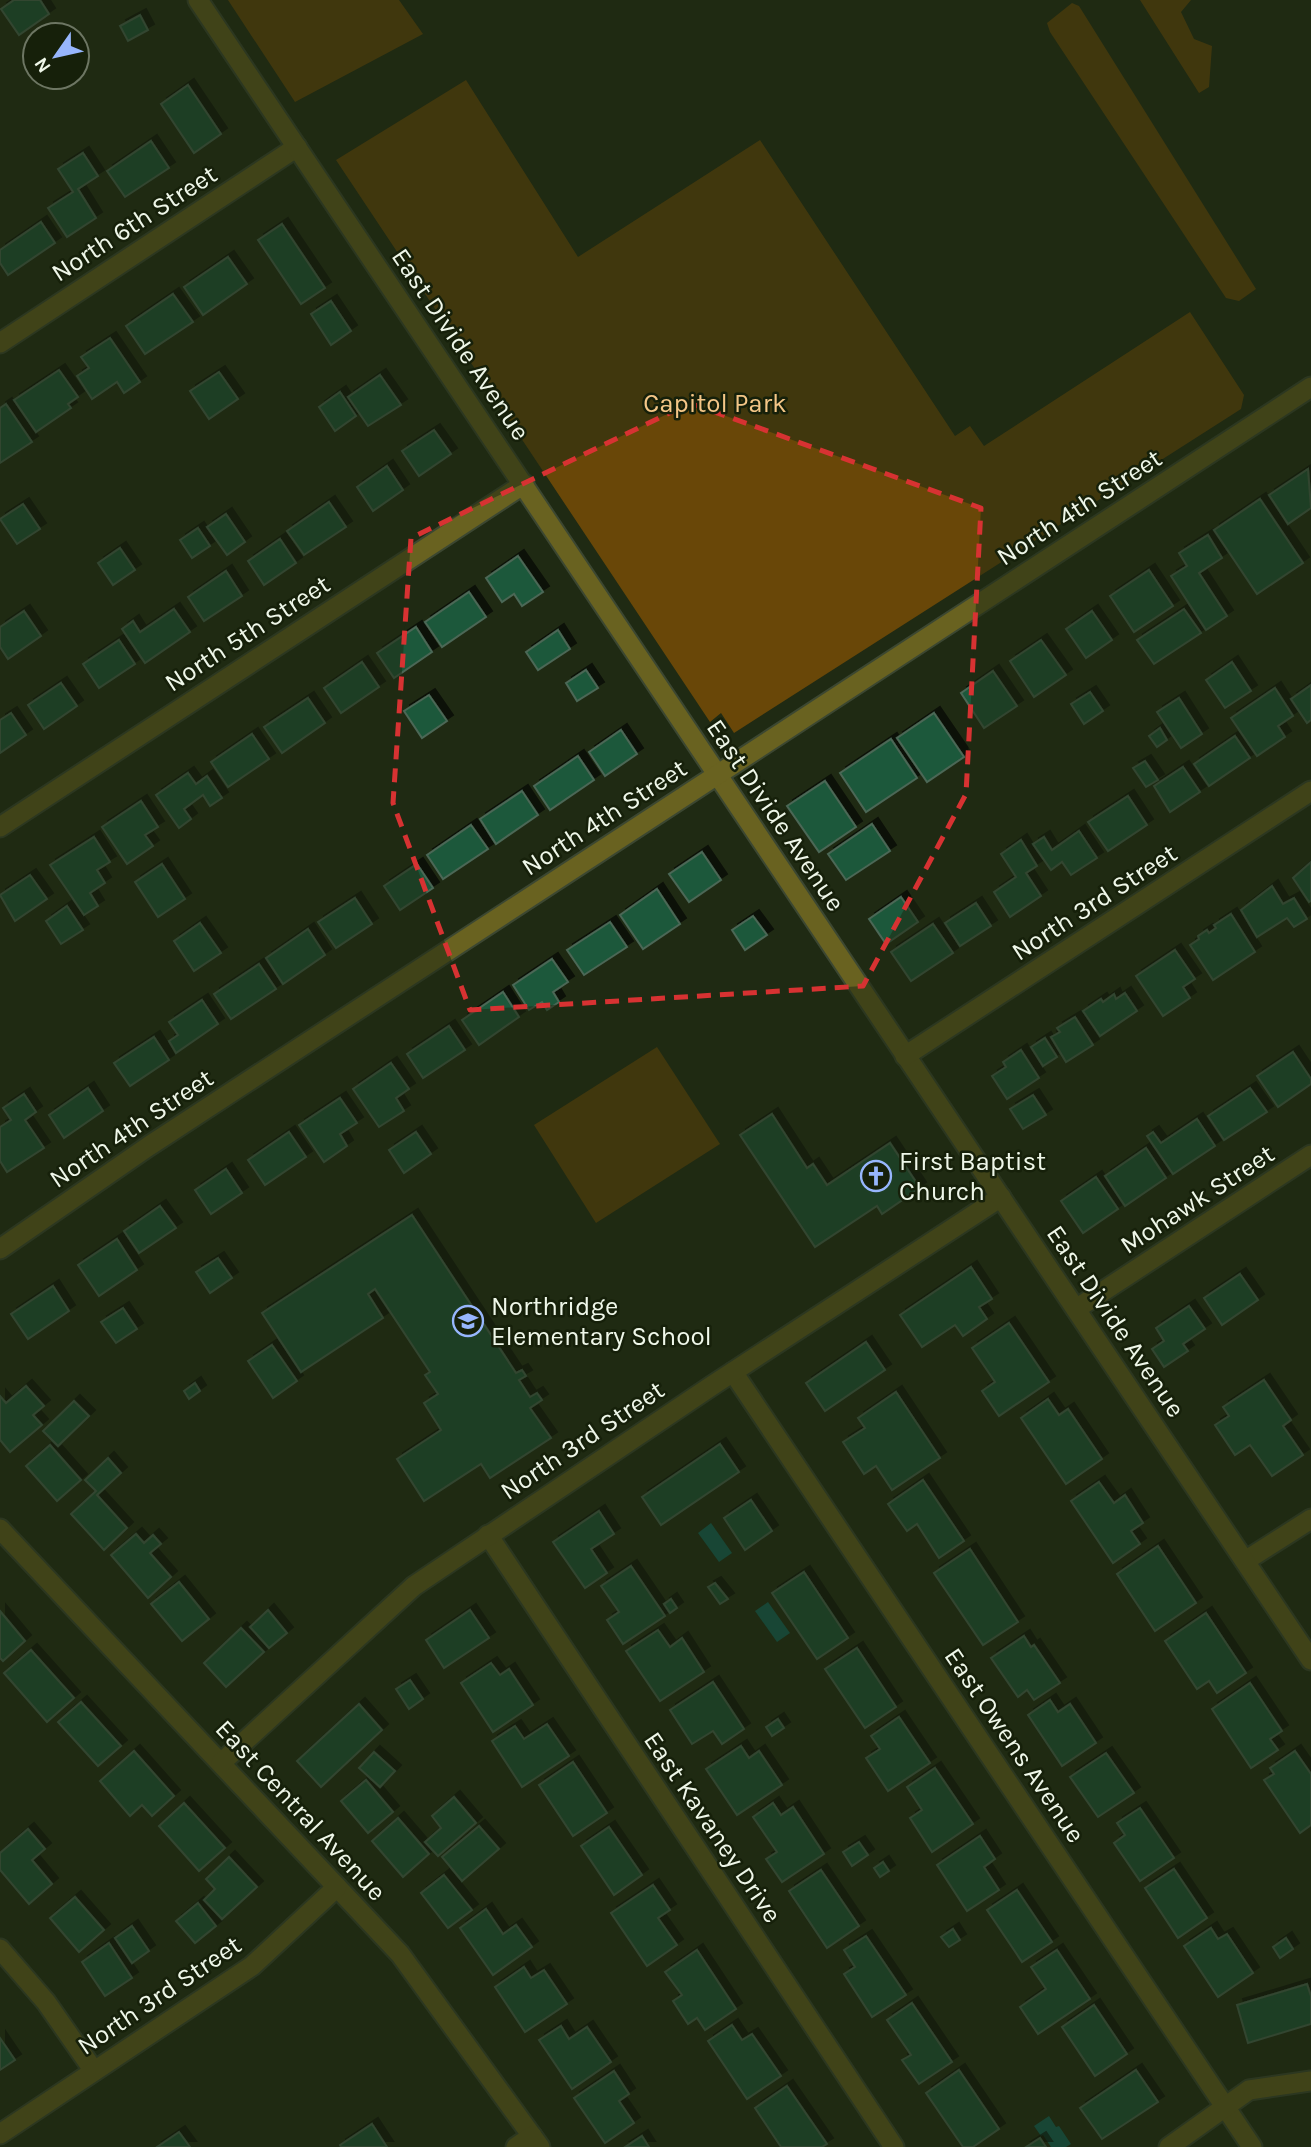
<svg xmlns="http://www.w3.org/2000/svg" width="1311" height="2147" viewBox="0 0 1311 2147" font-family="Karla,sans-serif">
<defs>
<filter id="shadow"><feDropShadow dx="6" dy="-6" stdDeviation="0" flood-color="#0009"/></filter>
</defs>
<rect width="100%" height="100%" fill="#1f2a13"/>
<g fill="#694708">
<polygon points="228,0 399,0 423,34 295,102"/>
<polygon points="1140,0 1191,0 1181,12 1194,39 1212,46 1209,87 1199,93"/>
<polygon points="1072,3 1079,6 1256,289 1239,301 1226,298 1050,32 1047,23"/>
<polygon points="466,80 578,257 760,140 955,436 970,426 984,446 1190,312 1244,395 1241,409 734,733 721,713 710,722 336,160"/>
<polygon points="657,1047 720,1144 596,1223 534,1125"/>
</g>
<g fill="#10685f">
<polygon points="711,1523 732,1553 719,1562 698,1533"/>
<polygon points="768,1602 790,1633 777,1642 755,1611"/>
<polygon points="1049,2116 1056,2127 1059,2126 1071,2144 1066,2147 1051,2147 1043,2135 1041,2136 1034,2126"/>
</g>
<g fill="#1f583a" stroke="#4b6756" stroke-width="2" filter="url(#shadow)">
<polygon points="14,0 40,0 49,14 19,35 1,9"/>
<polygon points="140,15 148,30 128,41 120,26"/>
<polygon points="188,85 221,134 194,153 161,104"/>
<polygon points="151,141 169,168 125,197 107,171"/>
<polygon points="83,153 98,176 78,189 96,218 67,237 48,208 73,192 58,169"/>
<polygon points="41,222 55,243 8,275 0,263 0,250"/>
<polygon points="282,224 325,288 301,304 258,240"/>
<polygon points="228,257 247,284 203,315 184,287"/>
<polygon points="173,294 193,322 145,354 126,326"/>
<polygon points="331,301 351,331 331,345 311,314"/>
<polygon points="110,338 140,382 124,393 117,382 92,399 77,376 89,368 81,357"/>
<polygon points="59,370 78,397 68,404 71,408 36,432 14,400"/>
<polygon points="219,372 238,399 209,419 190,391"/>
<polygon points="380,375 401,405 368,426 348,397"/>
<polygon points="340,392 356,416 335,431 319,407"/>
<polygon points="6,404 32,442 0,463 0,408"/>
<polygon points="434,430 451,454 419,476 402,451"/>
<polygon points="387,466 403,490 373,511 357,487"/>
<polygon points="1308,469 1311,508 1288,524 1269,495"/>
<polygon points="1260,499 1303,563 1257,594 1214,530"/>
<polygon points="329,502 346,527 304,555 287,531"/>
<polygon points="23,504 40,529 17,544 0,519"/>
<polygon points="226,514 245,542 227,555 207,527"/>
<polygon points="198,528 210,546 192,558 180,540"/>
<polygon points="1208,535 1222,558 1199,573 1227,616 1206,630 1171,576 1187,566 1179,553"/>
<polygon points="280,539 296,563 264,585 248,561"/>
<polygon points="120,548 135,570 113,585 98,563"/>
<polygon points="518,556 543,592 522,606 514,594 502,602 486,578"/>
<polygon points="1149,570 1173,606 1134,632 1110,596"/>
<polygon points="226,571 242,596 204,621 188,597"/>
<polygon points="469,592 486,617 442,647 425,622"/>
<polygon points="174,609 190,632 145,663 122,629 133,621 140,632"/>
<polygon points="1184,609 1201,633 1154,664 1137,640"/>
<polygon points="24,611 41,636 8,659 0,647 0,627"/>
<polygon points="1092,611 1112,640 1086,658 1066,629"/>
<polygon points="416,627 432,652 394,678 377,653"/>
<polygon points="558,630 570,649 538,670 526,652"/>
<polygon points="119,640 135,664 99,688 83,664"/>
<polygon points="1041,640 1066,675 1034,697 1010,661"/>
<polygon points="362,662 379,687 341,713 324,688"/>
<polygon points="1232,662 1251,691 1225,708 1206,680"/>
<polygon points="586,670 598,688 577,701 566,683"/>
<polygon points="993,671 1017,706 984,728 961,693"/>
<polygon points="61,683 77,706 44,729 28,705"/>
<polygon points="1311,685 1311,720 1307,723 1291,699"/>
<polygon points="1275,688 1293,716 1278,726 1285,737 1257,756 1231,718"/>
<polygon points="1090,692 1103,711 1084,724 1071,704"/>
<polygon points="429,695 447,721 422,738 404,711"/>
<polygon points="308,698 325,723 282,753 264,727"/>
<polygon points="1179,698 1202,734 1181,748 1157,712"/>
<polygon points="11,713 26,735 0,753 0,720"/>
<polygon points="934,713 964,757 927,782 897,738"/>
<polygon points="1160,728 1167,740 1157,747 1149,736"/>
<polygon points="621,730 637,754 605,776 589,752"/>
<polygon points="252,734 269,759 228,787 211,762"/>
<polygon points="1235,736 1250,758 1209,786 1194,764"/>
<polygon points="891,739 917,778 866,812 840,773"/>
<polygon points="578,756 594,780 550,810 534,786"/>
<polygon points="1145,761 1158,780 1146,787 1133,768"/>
<polygon points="1183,767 1200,792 1170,812 1154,786"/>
<polygon points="188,773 196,784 207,776 222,798 210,806 203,795 184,809 191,819 179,828 156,795"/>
<polygon points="825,781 856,827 819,852 787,806"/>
<polygon points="522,791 538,815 496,844 480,819"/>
<polygon points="1128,796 1147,825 1108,851 1088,822"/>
<polygon points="141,801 158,827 145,835 153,846 127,864 102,827"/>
<polygon points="872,824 890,851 846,880 828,854"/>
<polygon points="471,825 488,849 443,879 427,855"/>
<polygon points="1079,831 1097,858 1071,875 1062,862 1051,870 1033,844 1044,837 1052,850"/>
<polygon points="94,837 110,862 97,870 105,883 90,893 98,906 84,915 50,865"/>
<polygon points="1021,840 1037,866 1026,873 1041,896 1010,917 994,892 1016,877 1001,854"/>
<polygon points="702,852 721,880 689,902 669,874"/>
<polygon points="1311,862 1311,901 1309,902 1293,878"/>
<polygon points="162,864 185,899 158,917 135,882"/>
<polygon points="417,864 433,888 400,910 384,886"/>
<polygon points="30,875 47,899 15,921 0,895"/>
<polygon points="1272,886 1283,904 1294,898 1307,919 1294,927 1287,918 1257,937 1241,910"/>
<polygon points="657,889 680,924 643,949 620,915"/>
<polygon points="901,897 918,922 886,944 869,919"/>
<polygon points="355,898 372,924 336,948 318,922"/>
<polygon points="976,903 991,926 960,946 945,923"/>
<polygon points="67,906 83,930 61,944 46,921"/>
<polygon points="1231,914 1255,952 1213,980 1190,945 1199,939 1198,936 1207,930 1209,933 1216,928 1214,925"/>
<polygon points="753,916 767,935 745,950 732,930"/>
<polygon points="610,922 627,947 584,975 567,950"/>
<polygon points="200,923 221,953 194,971 174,941"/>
<polygon points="933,924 953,953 911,981 891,952"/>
<polygon points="308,929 325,955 283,984 266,958"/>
<polygon points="1175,950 1195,979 1183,987 1190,998 1163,1016 1136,976"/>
<polygon points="552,959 568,982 553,992 559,1002 547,1010 542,1002 529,1010 513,985"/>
<polygon points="259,964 276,989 231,1019 214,994"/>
<polygon points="503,992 519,1017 479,1045 462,1020"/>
<polygon points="1125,993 1137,1011 1100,1036 1083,1011 1101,999 1103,1002 1114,994 1116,999"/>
<polygon points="202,1000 218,1024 176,1053 169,1041 178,1035 169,1022"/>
<polygon points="1075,1017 1093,1045 1066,1062 1051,1037 1060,1032 1057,1028"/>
<polygon points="449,1026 465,1050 423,1078 407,1054"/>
<polygon points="154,1037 169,1060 130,1086 114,1063"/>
<polygon points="1045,1038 1057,1057 1043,1066 1031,1047"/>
<polygon points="1021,1050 1039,1078 1007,1099 992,1076 1006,1067 1003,1062"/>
<polygon points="1293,1052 1311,1079 1311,1084 1278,1107 1257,1076"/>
<polygon points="391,1063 409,1089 396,1098 404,1111 379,1127 353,1089"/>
<polygon points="88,1088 103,1111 64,1138 49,1115"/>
<polygon points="1250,1088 1267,1112 1224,1140 1208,1116"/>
<polygon points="24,1094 36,1112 25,1120 44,1148 7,1172 0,1161 0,1127 11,1120 3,1108"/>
<polygon points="1033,1095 1046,1115 1023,1129 1010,1109"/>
<polygon points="340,1098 357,1123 340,1134 347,1146 324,1162 299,1125"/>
<polygon points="772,1114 807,1168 813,1164 827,1185 890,1143 920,1188 882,1214 877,1206 815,1247 740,1135"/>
<polygon points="1197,1119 1215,1146 1173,1174 1147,1136 1153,1132 1161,1143"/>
<polygon points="289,1132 306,1157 265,1185 248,1160"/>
<polygon points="416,1132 431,1154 404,1173 389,1150"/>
<polygon points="1146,1148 1166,1178 1125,1206 1105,1176"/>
<polygon points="226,1169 242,1193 211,1214 195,1190"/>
<polygon points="1096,1177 1118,1209 1083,1233 1061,1201"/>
<polygon points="160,1206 176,1228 139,1253 124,1231"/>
<polygon points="412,1215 516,1373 522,1370 526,1376 519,1380 530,1397 537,1393 542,1400 530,1408 551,1438 490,1478 481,1464 424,1501 397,1459 441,1430 424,1403 438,1394 425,1375 430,1372 375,1289 368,1294 383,1318 301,1372 262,1313"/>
<polygon points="117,1239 137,1270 99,1296 78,1265"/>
<polygon points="218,1258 232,1278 210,1293 196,1272"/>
<polygon points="971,1267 992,1299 979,1307 987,1319 963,1336 955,1325 922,1347 900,1315"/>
<polygon points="1240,1274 1258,1300 1222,1325 1204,1298"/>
<polygon points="53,1286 69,1311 28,1339 11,1314"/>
<polygon points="1189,1306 1205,1329 1183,1344 1188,1351 1164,1367 1152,1349 1164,1341 1156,1328"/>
<polygon points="123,1308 137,1329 116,1343 101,1322"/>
<polygon points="1009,1323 1049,1382 999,1416 982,1391 995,1382 972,1348"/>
<polygon points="866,1342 885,1370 825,1411 806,1383"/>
<polygon points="272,1345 297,1381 273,1398 248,1361"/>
<polygon points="1264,1380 1291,1420 1283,1426 1303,1455 1272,1476 1250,1445 1235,1455 1215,1425 1229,1416 1223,1407"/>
<polygon points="195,1383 200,1391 189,1399 184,1391"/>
<polygon points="26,1386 44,1406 33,1415 42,1425 10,1452 0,1440 0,1396 6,1403"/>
<polygon points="896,1392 940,1458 892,1490 876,1466 864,1474 843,1442 865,1428 858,1418"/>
<polygon points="1048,1399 1059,1415 1068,1409 1102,1459 1066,1484 1021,1418"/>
<polygon points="74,1401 89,1416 58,1446 43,1431"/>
<polygon points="720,1444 739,1472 661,1525 642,1497"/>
<polygon points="50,1445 81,1480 57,1501 26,1466"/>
<polygon points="108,1458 121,1473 97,1495 127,1528 104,1550 71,1514 96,1491 85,1480"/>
<polygon points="923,1480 964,1541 939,1558 917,1524 907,1531 888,1504"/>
<polygon points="1099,1482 1114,1503 1125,1495 1143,1523 1131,1531 1140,1544 1113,1563 1071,1501"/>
<polygon points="751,1500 772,1531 745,1550 724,1518"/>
<polygon points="599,1511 614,1534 591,1549 607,1573 585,1588 553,1542"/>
<polygon points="136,1534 144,1543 153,1535 161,1544 150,1553 171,1577 148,1598 111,1555"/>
<polygon points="1158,1546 1196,1603 1155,1631 1117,1574"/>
<polygon points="970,1549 1018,1622 983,1645 934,1573"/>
<polygon points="631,1566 665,1616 623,1644 607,1620 619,1612 601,1586"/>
<polygon points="804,1572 848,1638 817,1659 772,1593"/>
<polygon points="179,1582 209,1619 182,1641 151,1604"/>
<polygon points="715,1583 728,1599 720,1604 708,1587"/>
<polygon points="671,1599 677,1608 670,1613 664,1604"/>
<polygon points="268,1610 287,1633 269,1648 250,1627"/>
<polygon points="470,1610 489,1638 444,1668 426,1640"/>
<polygon points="0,1611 25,1641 3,1661 0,1658"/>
<polygon points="1206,1613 1246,1673 1217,1693 1209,1681 1197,1689 1165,1641"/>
<polygon points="241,1628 264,1652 226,1687 204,1663"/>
<polygon points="658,1630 670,1647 682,1638 704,1672 660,1701 626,1651"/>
<polygon points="1024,1636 1031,1647 1034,1645 1060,1683 1034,1700 1027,1690 1018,1697 991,1658"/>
<polygon points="857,1648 896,1707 865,1728 825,1669"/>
<polygon points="31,1650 74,1698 47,1722 4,1673"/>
<polygon points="491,1663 500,1675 509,1669 533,1705 493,1732 461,1683"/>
<polygon points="410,1680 423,1699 409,1709 396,1689"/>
<polygon points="713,1682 744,1729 722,1744 713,1731 692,1744 670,1710"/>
<polygon points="1250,1683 1282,1731 1270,1739 1278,1750 1251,1768 1212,1709"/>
<polygon points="1050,1700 1058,1712 1070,1704 1096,1743 1062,1766 1028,1715"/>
<polygon points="81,1702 121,1746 98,1766 58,1722"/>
<polygon points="359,1704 382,1730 321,1787 297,1761"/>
<polygon points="899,1717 930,1763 888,1791 866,1758 880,1749 871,1736"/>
<polygon points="778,1719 784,1728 772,1736 766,1727"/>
<polygon points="547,1724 569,1756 522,1787 492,1741 515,1726 524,1739"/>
<polygon points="741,1746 749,1758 759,1751 782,1785 737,1815 706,1769"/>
<polygon points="134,1751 174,1796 152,1816 142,1805 130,1816 100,1781"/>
<polygon points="1295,1751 1311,1774 1311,1825 1300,1833 1264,1780 1274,1774 1270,1768"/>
<polygon points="374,1752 395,1771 380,1787 359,1768"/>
<polygon points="1106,1753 1134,1793 1098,1817 1070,1777"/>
<polygon points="573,1762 607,1813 573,1836 539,1785"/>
<polygon points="935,1768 973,1824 932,1852 910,1818 922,1810 907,1787"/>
<polygon points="366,1780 393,1812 368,1833 341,1801"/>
<polygon points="454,1797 476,1823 438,1856 425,1842 441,1828 432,1816"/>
<polygon points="184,1803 225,1848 199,1871 159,1826"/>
<polygon points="773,1803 781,1815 793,1807 824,1854 782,1882 766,1859 777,1852 753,1817"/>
<polygon points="1140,1808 1174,1858 1140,1881 1114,1843 1125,1835 1117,1823"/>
<polygon points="398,1818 429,1854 403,1877 372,1841"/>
<polygon points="479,1826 499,1849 462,1881 442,1857"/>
<polygon points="609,1827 642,1875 614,1895 581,1846"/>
<polygon points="28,1829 45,1849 32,1860 52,1884 29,1904 0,1870 0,1853"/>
<polygon points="980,1836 995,1859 984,1867 999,1890 967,1911 937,1865"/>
<polygon points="859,1842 868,1855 852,1866 843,1852"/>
<polygon points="229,1857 257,1887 222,1919 204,1900 215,1889 206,1879"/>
<polygon points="883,1862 889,1871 880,1877 874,1868"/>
<polygon points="1174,1869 1207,1918 1178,1938 1145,1888"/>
<polygon points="821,1870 859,1926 827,1948 789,1891"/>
<polygon points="444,1875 472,1910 448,1928 421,1893"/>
<polygon points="653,1885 670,1910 658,1918 677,1945 647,1966 611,1913"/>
<polygon points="1017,1890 1052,1942 1022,1962 987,1910"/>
<polygon points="75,1897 104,1930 79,1952 50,1918"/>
<polygon points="198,1903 216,1926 195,1943 176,1921"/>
<polygon points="486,1909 503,1934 516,1925 532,1947 493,1975 460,1928"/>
<polygon points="132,1926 149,1951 132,1963 115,1938"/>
<polygon points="1211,1928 1218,1939 1227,1934 1253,1973 1218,1997 1184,1946"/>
<polygon points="953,1929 960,1940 949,1947 941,1937"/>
<polygon points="866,1936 906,1995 872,2017 844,1974 855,1967 844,1950"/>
<polygon points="1286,1938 1293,1949 1280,1958 1273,1947"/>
<polygon points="109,1943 132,1978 105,1996 82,1962"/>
<polygon points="697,1950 736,2009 705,2030 697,2018 688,2024 673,2001 682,1995 665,1972"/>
<polygon points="1057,1950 1090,1999 1038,2034 1020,2007 1046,1989 1031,1967"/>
<polygon points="524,1967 531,1978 544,1970 567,2004 525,2032 495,1987"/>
<polygon points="1307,1984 1311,1996 1311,2024 1248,2043 1237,2005"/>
<polygon points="912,2003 952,2062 919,2084 902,2060 911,2055 887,2020"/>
<polygon points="1094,2005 1127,2054 1095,2076 1062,2027"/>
<polygon points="732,2025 742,2040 752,2034 781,2076 747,2099 708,2041"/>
<polygon points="561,2026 569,2039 587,2027 611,2062 572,2089 539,2040"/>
<polygon points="0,2038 15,2060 0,2070"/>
<polygon points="959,2070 999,2129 973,2147 963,2147 926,2093"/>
<polygon points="1136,2070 1158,2102 1102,2139 1080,2108"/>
<polygon points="614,2071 629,2094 619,2101 634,2123 605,2143 574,2098"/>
<polygon points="787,2086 827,2144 822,2147 781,2147 755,2108"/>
<polygon points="372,2124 387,2147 341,2147 340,2145"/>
<polygon points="179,2132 190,2147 157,2147"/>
<polygon points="642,2136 649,2147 625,2147"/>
<polygon points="1040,2138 1046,2147 1026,2147"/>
</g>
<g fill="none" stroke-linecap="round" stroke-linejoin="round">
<g stroke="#3c4731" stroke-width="23">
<g id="minor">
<polyline points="0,343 297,147"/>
<polyline points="0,827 524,484"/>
<polyline points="1076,1309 1311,1155"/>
<polyline points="733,1372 1252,2147"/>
<polyline points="0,1529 400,1954 540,2147"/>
<polyline points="488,1535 894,2147"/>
<polyline points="1245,1561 1311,1519"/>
<polyline points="221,1763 414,1586 713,1385 1001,1197"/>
<polyline points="0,1949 46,2002 94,2071"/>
<polyline points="0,2134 252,1966 337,1887"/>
<polyline points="516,2147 532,2136"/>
<polyline points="1169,2147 1249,2090 1311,2081"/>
</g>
</g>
<g stroke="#3c4731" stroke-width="23">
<g id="tertiary">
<polyline points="198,0 1311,1660"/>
<polyline points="905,1056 1311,791"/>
<polyline points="0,1249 149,1146 1311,387"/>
</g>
</g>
<use href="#minor" stroke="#696220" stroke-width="19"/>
<use href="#tertiary" stroke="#696220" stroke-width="19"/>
</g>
<path d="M0 0H1311V2147H0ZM690 403 981 508 966 794 863 986 470 1010 393 803 411 538Z" fill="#1f2a13" fill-opacity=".55" fill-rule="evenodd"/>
<path fill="none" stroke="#d73232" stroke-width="5" stroke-dasharray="14 9" stroke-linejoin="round" d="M690 403 981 508 966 794 863 986 470 1010 393 803 411 538Z"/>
<defs>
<g id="church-ring" transform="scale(1.575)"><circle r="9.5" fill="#16200a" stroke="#97b6fd" stroke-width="1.5"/><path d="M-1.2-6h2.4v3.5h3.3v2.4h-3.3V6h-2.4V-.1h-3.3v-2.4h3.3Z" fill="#97b6fd"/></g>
<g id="school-ring" transform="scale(1.575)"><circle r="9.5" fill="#16200a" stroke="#97b6fd" stroke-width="1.5"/><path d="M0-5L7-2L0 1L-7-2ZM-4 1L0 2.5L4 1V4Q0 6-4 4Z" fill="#97b6fd"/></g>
</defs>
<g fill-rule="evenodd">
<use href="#church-ring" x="876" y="1176"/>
<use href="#school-ring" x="468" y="1321"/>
</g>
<g text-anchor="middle" stroke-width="5" stroke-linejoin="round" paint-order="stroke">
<g font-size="26" fill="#eff7e9" stroke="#16200a">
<text transform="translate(134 223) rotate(-33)" y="9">North 6th Street</text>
<text transform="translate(461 344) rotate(56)" y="9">East Divide Avenue</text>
<text transform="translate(1079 507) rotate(-33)" y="9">North 4th Street</text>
<text transform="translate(247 633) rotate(-33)" y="9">North 5th Street</text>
<text transform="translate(776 815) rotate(56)" y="9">East Divide Avenue</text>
<text transform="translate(604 817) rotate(-33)" y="9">North 4th Street</text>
<text transform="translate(1094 902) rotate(-33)" y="9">North 3rd Street</text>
<text transform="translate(131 1128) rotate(-34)" y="9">North 4th Street</text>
<text transform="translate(1197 1199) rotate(-33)" y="9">Mohawk Street</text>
<text transform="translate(1116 1321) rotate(56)" y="9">East Divide Avenue</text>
<text transform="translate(582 1440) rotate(-34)" y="9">North 3rd Street</text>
<text transform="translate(1015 1745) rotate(56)" y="9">East Owens Avenue</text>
<text transform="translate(301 1810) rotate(47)" y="9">East Central Avenue</text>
<text transform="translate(713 1827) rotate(56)" y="9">East Kavaney Drive</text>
<text transform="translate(159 1995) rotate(-34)" y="9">North 3rd Street</text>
</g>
<g font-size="26" fill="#f4c687" stroke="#16200a">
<text x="715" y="412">Capitol Park</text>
</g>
<g font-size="26" fill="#eff7e9" stroke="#16200a" text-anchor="start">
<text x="899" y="1170">First Baptist<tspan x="899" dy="30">Church</tspan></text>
<text x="491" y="1315">Northridge<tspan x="491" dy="30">Elementary School</tspan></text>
</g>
</g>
<g transform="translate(56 56) rotate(236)"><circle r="33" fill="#16200a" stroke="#6d7663" stroke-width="2"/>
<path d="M0-5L12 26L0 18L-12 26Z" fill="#97b6fd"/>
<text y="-10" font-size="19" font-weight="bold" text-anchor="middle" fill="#eff7e9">N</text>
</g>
</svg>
